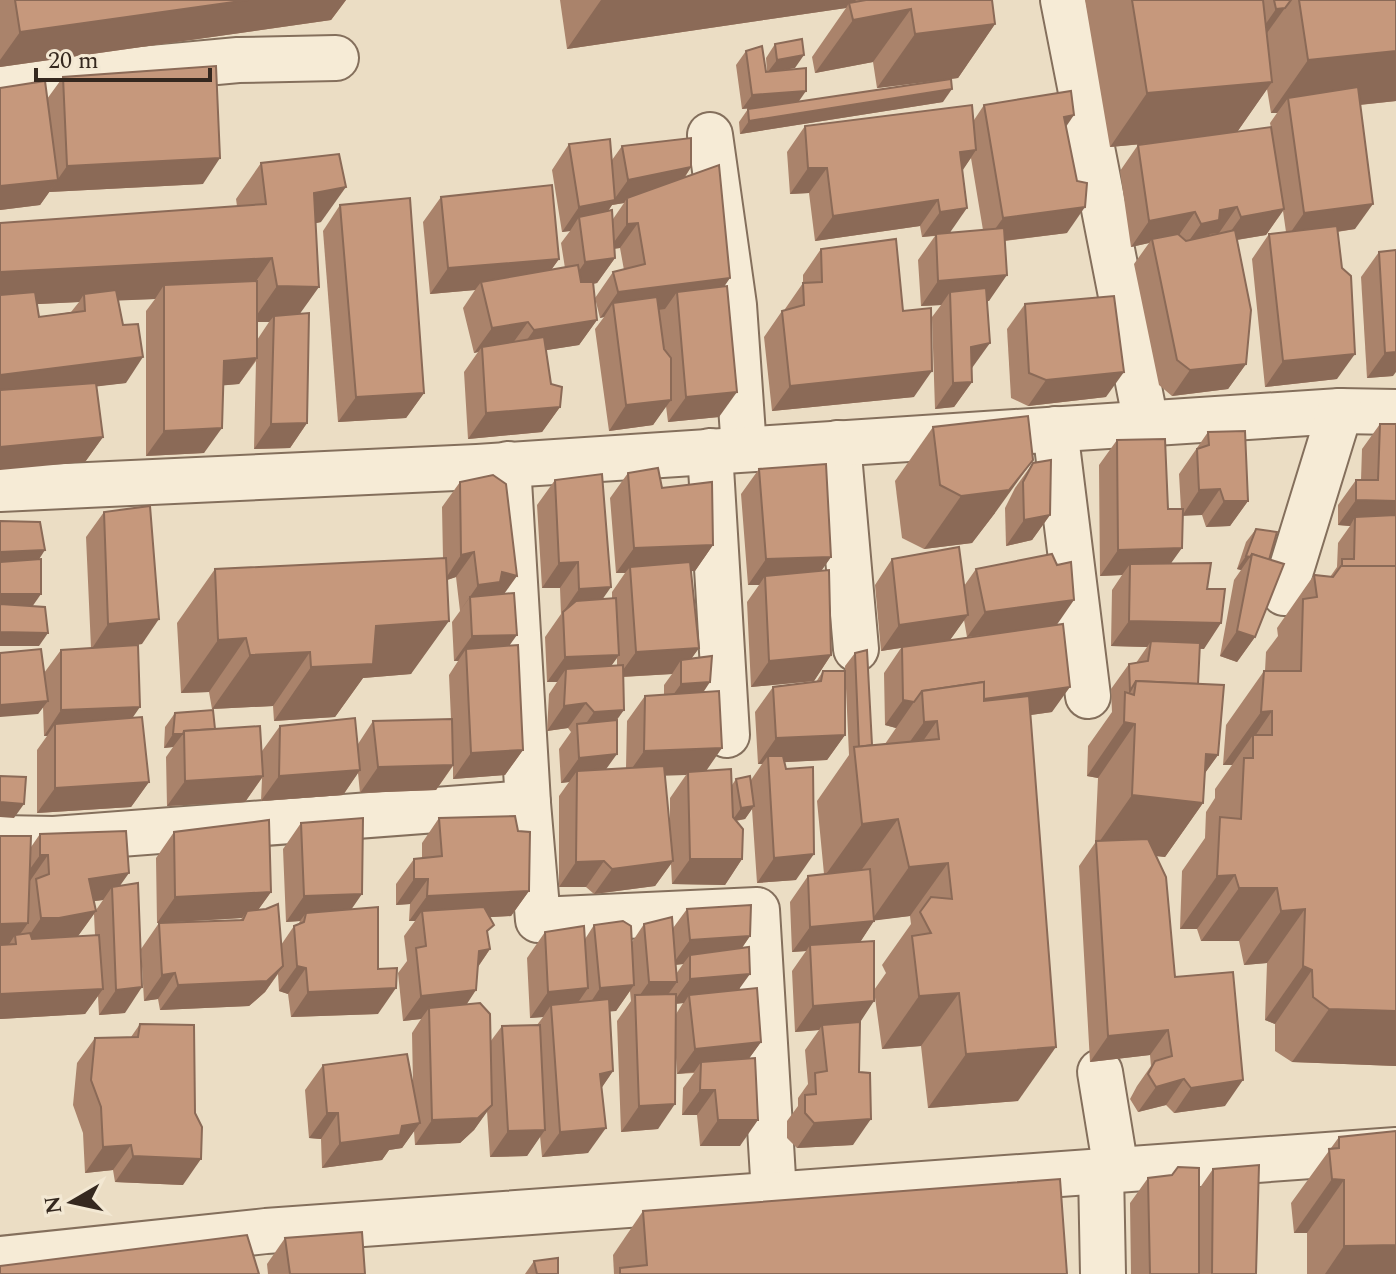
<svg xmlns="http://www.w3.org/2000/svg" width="1396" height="1274" viewBox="0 0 1396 1274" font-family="Spectral,serif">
<rect width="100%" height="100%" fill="#ebddc4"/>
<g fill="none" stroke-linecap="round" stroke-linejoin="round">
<g stroke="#846f5c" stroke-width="48">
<g id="minor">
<polyline points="1063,0 1146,423"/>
<polyline points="0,82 238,60 336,58"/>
<polyline points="710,135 734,305 744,449"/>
<polyline points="1055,429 1088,696"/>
<polyline points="838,443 856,649"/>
<polyline points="710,451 727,735"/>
<polyline points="508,464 528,803 538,920 757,910 774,1194"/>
<polyline points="0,489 477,467 1340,411 1396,412"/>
<polyline points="1284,593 1340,411"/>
<polyline points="0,838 54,839 528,803"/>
<polyline points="1100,1072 1116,1170"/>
<polyline points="1101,1171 1103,1274"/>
<polyline points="0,1259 266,1231 1396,1150"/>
</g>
</g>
<use href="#minor" stroke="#f6ebd6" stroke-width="44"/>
</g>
<g fill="#aa836b" fill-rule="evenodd">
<polygon points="0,0 346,0 331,20 0,67"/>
<polygon points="560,0 992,0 995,24 958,78 877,88 873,62 815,73 812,57 846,8 567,49"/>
<path d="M1085 0H1396V101L1360 105 1355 229 1337 232V379L1265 387 1252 259 1269 234 1286 232 1283 211 1266 235 1237 240 1246 364 1228 389 1172 396 1159 385 1134 264 1149 243 1131 247 1120 171 1138 145 1165 142 1110 147ZM1267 89 1271 113H1277L1270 123 1271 128 1237 132Z"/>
<polygon points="775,44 795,68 783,70 798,101 943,102 740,134 739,122 748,109 756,107 742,109 736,65 746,51 766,72 767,72 766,58"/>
<polygon points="63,77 203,184 49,192 40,205 0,210 0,88 47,99"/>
<path d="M984 105 1066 127 1067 233 1005 241 989 301H987L972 368V382L954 407 935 409 932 317 941 305 921 306 918 260 935 236 922 237 920 226 815 241 809 193 790 194 787 152 805 126 974 120ZM971 158 983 230 950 233 962 170Z"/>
<path d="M569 144 612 160 622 146 691 167 685 177 725 286 719 417 668 422 666 406 653 425 609 431 595 329 604 317 600 318 595 298 613 272 624 270 620 248 614 249 615 258 597 283 593 284 597 320 579 345 546 350 551 384 560 407 542 432 468 439 464 372 478 352 474 353 463 308 475 290 430 294 423 222 441 197 559 259 551 270 565 268 561 243 570 231 562 232 552 170ZM624 203 613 219 608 211 612 205Z"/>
<path d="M261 163 321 222 316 223 300 314 307 423 290 448 254 449 256 361 239 384 223 385 204 453 146 456V311L155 299 118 300 126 383 96 386 103 437 85 462 0 223 237 206 236 199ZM79 302 71 312 39 317 37 304ZM257 322H269L257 340Z"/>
<polygon points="340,205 424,393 406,418 338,422 323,231"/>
<polygon points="821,249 903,311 914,397 772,411 764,337 782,311 785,310 785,309 803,283 803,275"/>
<polygon points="1379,252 1393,376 1367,378 1361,277"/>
<polygon points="1025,304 1106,397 1028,406 1011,398 1007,329"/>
<polygon points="1380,424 1396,424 1396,1066 1292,1062 1275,1051 1275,1024 1265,1020 1267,963 1244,965 1239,941 1201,941 1197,929 1180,929 1182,871 1205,838 1206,812 1215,798 1215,789 1232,765 1223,765 1226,725 1264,671 1265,671 1266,652 1278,636 1277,628 1314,575 1330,577 1337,567 1338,543 1350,526 1338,525 1338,505 1356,480 1361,480 1362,449"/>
<polygon points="933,427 995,513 972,543 924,549 902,538 895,481"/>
<polygon points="1208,432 1248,501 1230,526 1206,527 1202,515 1183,515 1171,564 1207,589 1204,649 1200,648 1198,684 1218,755 1204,774 1203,803 1165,857 1156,856 1175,977 1225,1106 1174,1113 1166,1105 1138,1112 1130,1099 1137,1086 1151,1066 1150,1055 1090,1062 1079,866 1095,843 1098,778 1087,776 1088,746 1112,712 1111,689 1129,664 1136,663 1147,647 1111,646 1112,590 1122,575 1100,576 1099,465 1117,440 1168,509 1181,509 1179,474"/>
<polygon points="1033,463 1050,515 1032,540 1006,546 1005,508 1015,488"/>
<polygon points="759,469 831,557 821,570 831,655 814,681 751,687 747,602 759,585 748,585 741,494"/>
<path d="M628 473 662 488 713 545 695 571H691L699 648 691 659 703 692 706 771 732 785 736 779 751 780 762 764H758L755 712 773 687 816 682 823 671 845 735 827 760 784 762 796 880 757 883 752 809 745 819 736 821 742 859 725 885 672 884 671 864 655 886 594 894 586 887H559V796L569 782 561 783 559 749 571 732 568 728 547 731 549 694 557 682H547L545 637 561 614 560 588H542L537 505 555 480 603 599H612V592L625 573H616L610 498ZM617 658V666H611ZM672 674 664 685V695L645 696 627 721 626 768 606 769 617 720 623 677ZM665 775H686L670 798V833Z"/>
<polygon points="460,482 504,594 523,750 505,775 453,779 453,766 436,790 360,793 358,773 343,795 261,801 262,778 245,802 167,806 166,757 173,747 164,748 165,727 175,713 215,729 262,762 262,751 280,726 358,744 373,721 451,719 449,675 458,661 454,661 452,622 460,611 456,577 447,580 411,674 363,678 335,717 274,721 273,706 212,709 209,692 181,693 177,623 215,569 443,558 442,507"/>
<polygon points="104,512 142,644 127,646 133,717 149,782 131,807 37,813 37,750 47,736 44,736 43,707 38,714 44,673 61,650 91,648 86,537"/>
<polygon points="1256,529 1269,560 1255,637 1237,662 1220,656 1234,580 1241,570 1237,569 1246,542"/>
<path d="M892 559 964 586 976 569 1057 625 1052 712 1031 715 1018 1101 928 1108 921 1046 882 1049 874 990 860 1022 853 1145 797 1148 787 1138V1121L798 1106V1098L808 1084 805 1050 819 1030 795 1032 792 971 806 951 792 952 790 902 808 876 824 874 817 801 849 755 845 666 855 653 872 745 885 744 896 728 885 725 884 673 901 648 881 651 875 585ZM964 620 967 637 1022 630 950 640ZM910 916 911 924 882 965 886 973 874 990 860 942 874 920Z"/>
<path d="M439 818 529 891 511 916 489 917 487 934 490 949 478 967 466 1004 490 1042 502 1026 537 1025 543 1017 530 1018 527 958 545 932 585 939 594 925 632 942 644 924 673 928 687 909 750 936 742 948 739 990 761 1042 749 1058 740 1146H700L697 1115H682L683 1088 694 1073 677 1074 676 1058 658 1129 621 1132 617 1021 631 1001 630 991 616 1011H610L613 1071 602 1087 588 1153 542 1157 540 1136 527 1156 490 1157 487 1111 474 1130 460 1143 415 1145 414 1131 402 1148 389 1150 382 1160 322 1168 321 1139 309 1138 305 1090 323 1065 413 1084 412 1033 421 1019 403 1021 398 973 407 961 404 936 415 921H409L410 904 396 905V884L414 859 422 858V843ZM683 964 676 974V965ZM683 1003 676 1014V1004Z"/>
<polygon points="301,823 351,909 378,1014 291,1017 288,994 279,991 278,974 265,992 249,1006 160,1010 158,999 144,1001 141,949 159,923 240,920 242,918 157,923 156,858 174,832 271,892 258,910 281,945 294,926 298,925 300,921 286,922 283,849"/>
<path d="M40 834 120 886 125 1013 99 1015 98 996 85 1014 0 1019V836L31 847ZM103 900 96 910 94 901ZM94 914 95 935 78 936Z"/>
<polygon points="140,1024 183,1185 115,1182 113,1170 85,1173 83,1133 73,1105 77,1063 95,1038 131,1037"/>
<polygon points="1339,1137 1396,1274 1307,1274 1307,1233 1294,1233 1291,1203"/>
<polygon points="1213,1169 1256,1274 1131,1274 1130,1203 1148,1178 1199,1189"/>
<polygon points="643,1211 1067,1274 614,1274 613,1255"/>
<polygon points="285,1238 365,1274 268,1274 267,1264"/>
<polygon points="534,1261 558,1274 525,1274"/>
</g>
<g fill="#8b6a57">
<polygon points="248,0 346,0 331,20 0,67 0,60 20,32"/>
<polygon points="601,0 856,0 851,8 849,3 846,8 567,49"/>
<polygon points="1285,8 1267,33 1258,35 1276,9"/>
<polygon points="911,9 873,62 815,73 853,20"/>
<polygon points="995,24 958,78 877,88 915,34"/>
<polygon points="1396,51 1396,101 1290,112 1288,98 1277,113 1271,113 1308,60"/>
<polygon points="804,55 795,68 767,73 777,60"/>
<polygon points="1272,82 1235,135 1110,147 1147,93"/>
<polygon points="952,89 943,102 740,134 749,121"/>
<polygon points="806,91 797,104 742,109 752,95"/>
<polygon points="1074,115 1057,140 1064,117"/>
<polygon points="976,150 959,176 960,152"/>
<polygon points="220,158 203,184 49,192 67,166"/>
<polygon points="691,167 674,193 627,198 624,203 612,205 598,226 579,217 570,231 562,232 579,207 613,201 628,180"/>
<polygon points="808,168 827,168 809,193 790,194"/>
<polygon points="58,180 40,205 0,210 0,186"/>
<polygon points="346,187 321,222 289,229 314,193"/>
<polygon points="938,200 920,226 815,241 833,216"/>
<polygon points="1373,204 1355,229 1286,239 1304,213"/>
<polygon points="1085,207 1067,233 985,243 1003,218"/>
<polygon points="1237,207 1219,233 1210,234 1201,246 1183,249 1201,224 1220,210"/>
<polygon points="967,208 949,234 922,237 940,212"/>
<polygon points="1284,209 1266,235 1223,242 1241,217"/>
<polygon points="1195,212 1177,238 1152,239 1149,243 1131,247 1149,221"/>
<polygon points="638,223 620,248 609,249 627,224"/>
<polygon points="272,258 247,294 164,285 155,299 85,302 84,294 79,302 0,306 0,272"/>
<polygon points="615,258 597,283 567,288 585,262"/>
<polygon points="559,259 541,284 481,282 475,290 430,294 448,268"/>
<polygon points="1007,275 989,301 950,304 950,292 941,305 921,306 938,281"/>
<polygon points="730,278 713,303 677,292 665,309 615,316 613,303 604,317 600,318 618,292"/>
<polygon points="277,286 319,287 294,322 274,316 269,322 252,322"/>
<polygon points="597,320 579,345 516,355 534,330"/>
<polygon points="528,322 510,347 482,347 478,352 474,353 492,328"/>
<polygon points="990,343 972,368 954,373 971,347"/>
<polygon points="1396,352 1396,372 1393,376 1367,378 1385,353"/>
<polygon points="1355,354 1337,379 1265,387 1283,361"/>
<polygon points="143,357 126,383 0,398 0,375"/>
<polygon points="257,358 239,384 206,387 224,361"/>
<polygon points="1246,364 1228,389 1172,396 1190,370"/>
<polygon points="932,371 914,397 772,411 790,386"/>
<polygon points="1124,372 1106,397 1028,406 1046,380"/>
<polygon points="972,382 954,407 935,409 953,383"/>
<polygon points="737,392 719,417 668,422 686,397"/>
<polygon points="424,393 406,418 338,422 356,397"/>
<polygon points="671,400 653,425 609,431 626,405"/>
<polygon points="560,407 542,432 468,439 486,413"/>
<polygon points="307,423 290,448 254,449 271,424"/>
<polygon points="222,428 204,453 146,456 164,431"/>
<polygon points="103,437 85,462 0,470 0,447"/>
<polygon points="1033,460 995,513 972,543 924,549 961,496"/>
<polygon points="1220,489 1202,515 1182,516 1199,490"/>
<polygon points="1356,500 1396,501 1396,527 1355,517 1350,526 1338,525"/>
<polygon points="1224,501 1248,501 1230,526 1206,527"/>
<polygon points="1050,515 1032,540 1006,546 1024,520"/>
<polygon points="713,545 695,571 630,573 630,567 625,573 616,573 634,548"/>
<polygon points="1182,548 1164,573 1130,564 1122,575 1100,576 1118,550"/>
<polygon points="45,550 36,564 0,565 0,552"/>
<polygon points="474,552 456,577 444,581 461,555"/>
<polygon points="1246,556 1250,557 1241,570 1237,569"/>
<polygon points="831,557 813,583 765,576 759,585 748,585 766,559"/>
<polygon points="578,562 560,588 542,588 559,563"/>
<polygon points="502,572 517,576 499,601 470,597 460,611 478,585"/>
<polygon points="611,587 593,613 563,612 579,589"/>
<polygon points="0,594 41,594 32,607 0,608"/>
<polygon points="1074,600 1056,626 967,637 985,612"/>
<polygon points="968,615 950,640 881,651 899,625"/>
<polygon points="159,619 142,644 91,650 108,624"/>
<polygon points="449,621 411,674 363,678 335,717 274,721 311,667 376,626"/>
<polygon points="1129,621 1221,623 1204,649 1150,647 1151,641 1147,647 1111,646"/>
<polygon points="1237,631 1255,637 1237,662 1220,656"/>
<polygon points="0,632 48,633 39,646 0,646"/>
<polygon points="517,635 499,660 466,649 458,661 454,661 472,636"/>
<polygon points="246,638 209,692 181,693 218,640"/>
<polygon points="699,648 681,673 681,660 672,674 618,677 636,652"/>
<polygon points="310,652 273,706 212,709 250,655"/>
<polygon points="619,655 601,680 566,669 557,682 547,682 565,657"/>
<polygon points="831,655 814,681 751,687 769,661"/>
<polygon points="710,682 693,708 663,709 681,684"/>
<polygon points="1070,687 1052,712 938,728 937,721 900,774 886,775 924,722 923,704"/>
<polygon points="903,700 914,702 896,728 885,725"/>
<polygon points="48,701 38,714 0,717 0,705"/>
<polygon points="586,703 568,728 547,731 564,706"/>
<polygon points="140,707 122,733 55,724 47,736 44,736 61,710"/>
<polygon points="624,710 606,735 578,735 594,712"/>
<polygon points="1272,711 1253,739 1253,735 1232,765 1223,765 1261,712"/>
<polygon points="1124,722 1135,724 1098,778 1087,776"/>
<polygon points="173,734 183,734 173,747 164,748"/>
<polygon points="845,735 827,760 768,763 768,756 762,764 758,764 776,738"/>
<polygon points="722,748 704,774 688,772 686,775 626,777 644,751"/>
<polygon points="523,750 505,775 453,779 471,753"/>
<polygon points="617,754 599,779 577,771 569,782 561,783 579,758"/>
<polygon points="1206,754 1218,755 1185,801 1203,803 1165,857 1097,849 1097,845 1132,795"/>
<polygon points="453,765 436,790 360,793 378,767"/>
<polygon points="360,770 343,795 261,801 279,776"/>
<polygon points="263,776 245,802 167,806 185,781"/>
<polygon points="149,782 131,807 37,813 55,788"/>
<polygon points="0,802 24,804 14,818 0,817"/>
<polygon points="754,806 745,819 732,821 741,808"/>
<polygon points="898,819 860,872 824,877 862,824"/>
<polygon points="814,854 796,880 757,883 774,858"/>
<polygon points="40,855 48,855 30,881 22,880"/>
<polygon points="690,859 742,859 725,885 672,884"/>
<polygon points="604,861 586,887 559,887 576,862"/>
<polygon points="673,861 655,886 594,894 612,869"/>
<polygon points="948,863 910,916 871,921 909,867"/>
<polygon points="129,873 112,897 112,887 103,900 71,904 89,879"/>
<polygon points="1235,875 1197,929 1180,929 1217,876"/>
<polygon points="414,879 428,879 410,904 396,905"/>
<polygon points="1239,888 1277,888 1239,941 1201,941"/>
<polygon points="529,891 511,916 423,921 422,911 415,921 409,921 427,896"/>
<polygon points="271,892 253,917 247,911 242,918 157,923 175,897"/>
<polygon points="362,894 344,920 306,913 300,921 286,922 304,896"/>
<polygon points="1305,909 1267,963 1244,965 1281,911"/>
<polygon points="96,911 78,936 24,943 41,918"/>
<polygon points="874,921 857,947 810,945 806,951 792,952 810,927"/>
<polygon points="28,923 16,940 15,935 6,949 0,949 0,924"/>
<polygon points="750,936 732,962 690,955 683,964 672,965 690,940"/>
<polygon points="490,949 473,974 479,951"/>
<polygon points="283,966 265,992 249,1006 160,1010 178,985"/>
<polygon points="297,966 306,968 288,994 279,991"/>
<polygon points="1303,966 1312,970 1275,1024 1265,1020"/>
<polygon points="175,973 158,999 144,1001 162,975"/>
<polygon points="750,974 732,999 689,995 684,1003 672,1004 690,979"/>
<polygon points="649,982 677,982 659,1007 635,1002"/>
<polygon points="634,985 616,1011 583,1014 600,988"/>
<polygon points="142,987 125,1013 99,1015 116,990"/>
<polygon points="396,988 378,1014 291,1017 308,992"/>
<polygon points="588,988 570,1014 551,1005 543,1017 530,1018 548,992"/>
<polygon points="103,989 85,1014 0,1019 0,994"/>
<polygon points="476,990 459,1016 429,1008 421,1019 403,1021 421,996"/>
<polygon points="959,993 921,1046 882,1049 919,996"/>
<polygon points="874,1001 857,1027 822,1025 819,1030 795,1032 813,1006"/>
<polygon points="1329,1009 1396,1011 1396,1066 1292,1062"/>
<polygon points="1168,1030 1150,1055 1090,1062 1108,1036"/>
<polygon points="761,1042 743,1067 701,1062 694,1072 677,1074 695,1049"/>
<polygon points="1056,1047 1018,1101 928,1108 966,1054"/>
<polygon points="613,1071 596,1096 600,1074"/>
<polygon points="1184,1079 1166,1105 1138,1112 1156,1087"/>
<polygon points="1243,1080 1225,1106 1174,1113 1191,1088"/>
<polygon points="700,1090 715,1090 697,1115 682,1115"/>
<polygon points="675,1104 658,1129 621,1132 639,1106"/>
<polygon points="492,1105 474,1130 460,1143 415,1145 432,1120"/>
<polygon points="327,1113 338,1113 321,1139 309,1138"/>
<polygon points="871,1119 853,1145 797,1148 814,1123"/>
<polygon points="718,1120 758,1120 740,1146 700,1146"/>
<polygon points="420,1123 402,1148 389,1150 382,1160 322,1168 340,1143 402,1126"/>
<polygon points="606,1128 588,1153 542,1157 560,1132"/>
<polygon points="545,1130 527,1156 490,1157 508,1131"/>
<polygon points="131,1145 113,1170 85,1173 103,1147"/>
<polygon points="133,1156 201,1159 183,1185 115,1182"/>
<polygon points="1332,1179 1344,1180 1307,1233 1294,1233"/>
<polygon points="1396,1245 1396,1274 1325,1274 1344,1246"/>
</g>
<g fill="#c6987c" stroke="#8b6a57" stroke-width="2">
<polygon points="15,0 248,0 20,32"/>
<polygon points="866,0 992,0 995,24 915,34 911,9 853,20 849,3"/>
<polygon points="1132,0 1263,0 1272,82 1147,93"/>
<polygon points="1274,0 1291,0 1285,8 1276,9"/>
<polygon points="1299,0 1396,0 1396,51 1308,60"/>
<polygon points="802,39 804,55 777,60 775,44"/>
<polygon points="762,46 766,72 806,68 806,91 752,95 746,51"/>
<polygon points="216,66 220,158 67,166 63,77"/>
<polygon points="951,79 952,89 749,121 748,109"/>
<polygon points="45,81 58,180 0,186 0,88"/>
<polygon points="1358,87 1373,204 1304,213 1288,98"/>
<polygon points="1071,91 1074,115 1064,117 1077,181 1087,183 1085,207 1003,218 984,105"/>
<polygon points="972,105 976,150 960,152 967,208 940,212 938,200 833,216 827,168 808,168 805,126"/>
<polygon points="1271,127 1284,209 1241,217 1237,207 1220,210 1219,220 1201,224 1195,212 1149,221 1138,145"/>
<polygon points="691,138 691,167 628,180 622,146"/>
<polygon points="610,139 615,200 579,207 569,144"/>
<polygon points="339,154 346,187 314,193 319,287 277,286 272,258 0,272 0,223 266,204 261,163"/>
<polygon points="719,165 730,278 618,292 613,272 645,264 638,223 627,224 627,198"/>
<polygon points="552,185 559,259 448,268 441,197"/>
<polygon points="410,198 424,393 356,397 340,205"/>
<polygon points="612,210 615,258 585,262 579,217"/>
<polygon points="1337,226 1342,268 1351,276 1355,354 1283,361 1269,234"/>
<polygon points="1004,228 1007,275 938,281 936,234"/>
<polygon points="1235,230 1251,310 1246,364 1190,370 1177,360 1152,239 1178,234 1186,241"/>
<polygon points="896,239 903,311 931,308 932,371 790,386 782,311 804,305 803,283 822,282 821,249"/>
<polygon points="1396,250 1396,352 1385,353 1379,252"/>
<polygon points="578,265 581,282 593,282 597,320 534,330 528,322 492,328 481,282"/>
<polygon points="257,281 257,358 224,361 222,428 164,431 164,285"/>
<polygon points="727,286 737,392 686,397 677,292"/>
<polygon points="986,288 990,343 971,347 972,382 953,383 950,292"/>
<polygon points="116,290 123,325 138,324 143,357 0,375 0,295 35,292 39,317 85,311 84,294"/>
<polygon points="1114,296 1124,372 1046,380 1029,373 1025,304"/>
<polygon points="657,297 664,349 671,358 671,400 626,405 613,303"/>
<polygon points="309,313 307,423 271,424 274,316"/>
<polygon points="544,337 551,384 562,387 560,407 486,413 482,347"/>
<polygon points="96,383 103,437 0,447 0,390"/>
<polygon points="1028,416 1033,460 1009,490 961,496 940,485 933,427"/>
<polygon points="1380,424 1396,424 1396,501 1356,500 1356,480 1378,480"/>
<polygon points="1245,431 1248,501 1224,501 1220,489 1199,490 1197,449 1209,445 1208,432"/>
<polygon points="1165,439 1168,509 1183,509 1182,548 1118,550 1117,440"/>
<polygon points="1051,460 1050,515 1024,520 1023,482 1033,463"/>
<polygon points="826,464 831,557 766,559 759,469"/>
<polygon points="658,468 662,488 712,482 713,545 634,548 628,473"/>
<polygon points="602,474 611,587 579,589 578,562 559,563 555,480"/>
<polygon points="493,475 506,484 517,576 502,572 500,582 478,585 474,552 461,555 460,482"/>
<polygon points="150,506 159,619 108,624 104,512"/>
<polygon points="1396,515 1396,566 1342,566 1342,559 1354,559 1355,517"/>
<polygon points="0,521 40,522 45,550 0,552"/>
<polygon points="1256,529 1277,532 1269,560 1252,554 1250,557 1246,556"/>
<polygon points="959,547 968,615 899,625 892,559"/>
<polygon points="1052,554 1057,565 1071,562 1074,600 985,612 976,569"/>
<polygon points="1252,554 1284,564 1255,637 1237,631"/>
<polygon points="446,558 449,621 376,626 373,664 311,667 310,652 250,655 246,638 218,640 215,569"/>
<polygon points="41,559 41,594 0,594 0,562"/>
<polygon points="690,562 699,648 636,652 630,567"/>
<polygon points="1211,563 1207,589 1225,589 1221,623 1129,621 1130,564"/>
<polygon points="1341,566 1396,566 1396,1011 1329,1009 1313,997 1312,970 1303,966 1305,909 1281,911 1277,888 1239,888 1235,875 1217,876 1220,817 1241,819 1244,758 1253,758 1253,735 1272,735 1272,711 1261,712 1264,671 1301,671 1303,599 1317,597 1314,575 1333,577"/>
<polygon points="829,570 831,655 769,661 765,576"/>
<polygon points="514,593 517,635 472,636 470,597"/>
<polygon points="616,598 619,655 565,657 563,612 576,601"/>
<polygon points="0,604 45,607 48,633 0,632"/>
<polygon points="1063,624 1070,687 984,699 984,682 922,691 914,702 903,700 902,647"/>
<polygon points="1151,641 1200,643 1198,684 1136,681 1130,691 1129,664 1148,661"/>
<polygon points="138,645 140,707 61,710 61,650"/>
<polygon points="518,645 523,750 471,753 466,649"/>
<polygon points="41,649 48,701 0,705 0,653"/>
<polygon points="867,650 872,745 859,747 855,653"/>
<polygon points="712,656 710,682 681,684 681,660"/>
<polygon points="623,665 624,710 594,712 586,703 564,706 566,669"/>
<polygon points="823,671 845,671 845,735 776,738 773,687 821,681"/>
<polygon points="1136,681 1224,685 1218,755 1206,754 1203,803 1132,795 1135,724 1124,722 1125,692 1134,695"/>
<polygon points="984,682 984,701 1029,696 1056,1047 966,1054 959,993 919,996 912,936 931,933 920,912 931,897 952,899 948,863 909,867 898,819 862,824 854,747 939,739 937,721 924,722 922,691"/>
<polygon points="719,691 722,748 644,751 645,696"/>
<polygon points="213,710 215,729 184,731 183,734 173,734 175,713"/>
<polygon points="142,717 149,782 55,788 55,724"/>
<polygon points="355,718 360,770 279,776 280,726"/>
<polygon points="452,719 453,765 378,767 373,721"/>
<polygon points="617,720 617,754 579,758 577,724"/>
<polygon points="260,726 263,776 185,781 184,731"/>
<polygon points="768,756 783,756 786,769 813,767 814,854 774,858"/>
<polygon points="664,766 673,861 612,869 604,861 576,862 577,771"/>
<polygon points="731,769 733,817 743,829 742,859 690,859 688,772"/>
<polygon points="0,776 26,777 24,804 0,802"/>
<polygon points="750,776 754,806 741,808 736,779"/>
<polygon points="515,816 518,831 530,832 529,891 427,896 428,879 414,879 414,859 442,856 439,818"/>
<polygon points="363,818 362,894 304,896 301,823"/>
<polygon points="269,820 271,892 175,897 174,832"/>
<polygon points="126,831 129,873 89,879 96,911 59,918 41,918 36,879 49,874 48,855 40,855 40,834"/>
<polygon points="0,836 31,836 28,923 0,924"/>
<polygon points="1148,839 1166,877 1175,977 1233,972 1243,1080 1191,1088 1184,1079 1156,1087 1148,1074 1155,1061 1172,1056 1168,1030 1108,1036 1096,841"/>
<polygon points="870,869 874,921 810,927 808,876"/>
<polygon points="138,883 142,987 116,990 112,887"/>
<polygon points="278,904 283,966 267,981 178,985 175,973 162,975 159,923 243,920 247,911 266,909"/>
<polygon points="751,905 750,936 690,940 687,909"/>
<polygon points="378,907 378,969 397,968 396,988 308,992 306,968 297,966 294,926 304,922 306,913"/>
<polygon points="484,907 494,925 487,931 490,949 479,951 476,990 421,996 416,948 426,946 422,911"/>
<polygon points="672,917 677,982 649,982 644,924"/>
<polygon points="623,921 631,926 634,985 600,988 594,925"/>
<polygon points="584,926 588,988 548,992 545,932"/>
<polygon points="30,933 32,939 99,935 103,989 0,994 0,945 16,944 15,935"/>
<polygon points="874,941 874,1001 813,1006 810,945"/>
<polygon points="749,947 750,974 690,979 690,955"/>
<polygon points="757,988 761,1042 695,1049 689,995"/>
<polygon points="676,994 675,1104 639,1106 635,995"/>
<polygon points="609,999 613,1071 600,1074 606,1128 560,1132 551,1005"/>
<polygon points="480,1003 490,1014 492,1105 478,1118 432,1120 429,1008"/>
<polygon points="860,1022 859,1072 870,1073 871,1119 814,1123 805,1113 805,1095 816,1094 815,1073 827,1071 822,1025"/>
<polygon points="140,1024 194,1025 195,1113 202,1127 201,1159 133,1156 131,1145 103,1147 101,1107 91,1080 95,1038 138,1037"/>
<polygon points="540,1025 545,1130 508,1131 502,1026"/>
<polygon points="407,1054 420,1123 402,1126 400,1135 340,1143 338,1113 327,1113 323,1065"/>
<polygon points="755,1058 758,1120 718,1120 715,1090 700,1090 701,1062"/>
<polygon points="1396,1131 1396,1245 1344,1246 1344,1180 1332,1179 1329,1149 1339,1148 1339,1137"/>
<polygon points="1259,1165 1256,1274 1212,1274 1213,1169"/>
<polygon points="1178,1167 1199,1168 1199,1274 1150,1274 1148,1178 1172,1175"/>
<polygon points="1060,1179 1067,1274 620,1274 620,1268 647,1265 643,1211"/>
<polygon points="362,1232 365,1274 290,1274 285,1238"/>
<polygon points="247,1235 259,1274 0,1274 0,1266"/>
<polygon points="558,1258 558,1274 537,1274 534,1261"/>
</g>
<g transform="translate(72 1202) rotate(261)" stroke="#f3e8d3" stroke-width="6" paint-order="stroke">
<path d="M0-6L14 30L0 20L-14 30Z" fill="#35281f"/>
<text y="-12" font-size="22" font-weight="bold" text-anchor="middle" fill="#35281f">N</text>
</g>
<path d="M36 68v12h174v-12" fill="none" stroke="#35281f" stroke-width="4"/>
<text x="48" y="68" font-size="24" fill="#35281f" stroke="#f3e8d3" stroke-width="6" paint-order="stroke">20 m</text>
</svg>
